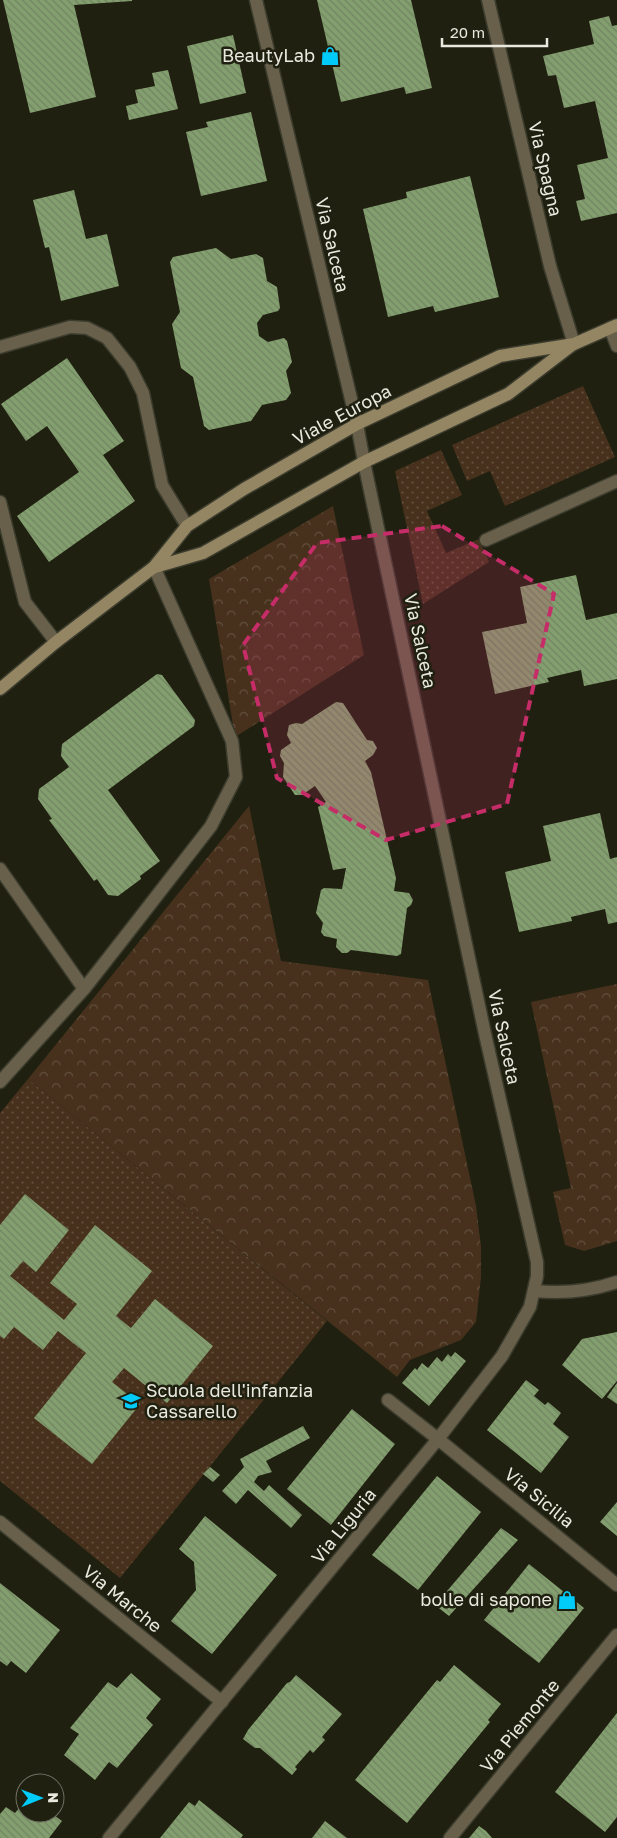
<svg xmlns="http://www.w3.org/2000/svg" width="617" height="1838" viewBox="0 0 617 1838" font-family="'Golos Text',sans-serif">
<defs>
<pattern id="grass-dots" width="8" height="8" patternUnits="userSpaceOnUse" patternTransform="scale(1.25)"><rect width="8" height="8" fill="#47311c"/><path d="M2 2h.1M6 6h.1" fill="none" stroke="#624f3d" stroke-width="1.8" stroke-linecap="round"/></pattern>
<pattern id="park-crowns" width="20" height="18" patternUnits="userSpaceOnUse" patternTransform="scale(1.25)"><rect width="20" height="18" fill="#47311c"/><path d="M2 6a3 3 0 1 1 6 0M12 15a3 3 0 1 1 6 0" fill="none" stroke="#624f3d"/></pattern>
<pattern id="building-back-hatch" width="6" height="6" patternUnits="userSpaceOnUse" patternTransform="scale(1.25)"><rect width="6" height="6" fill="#849f6f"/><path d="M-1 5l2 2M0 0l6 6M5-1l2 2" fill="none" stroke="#718462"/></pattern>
</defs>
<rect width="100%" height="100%" fill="#1f2010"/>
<g fill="url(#grass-dots)">
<polygon points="583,386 615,457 505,506 490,471 467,481 452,445"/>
<polygon points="441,450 462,495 427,511 446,553 479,539 489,562 423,604 395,471"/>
<polygon points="28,1079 327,1321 120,1578 0,1481 0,1113"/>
</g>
<g fill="url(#park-crowns)">
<polygon points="333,506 364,655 235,737 209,579"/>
<polygon points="249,806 281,961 428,980 476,1206 481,1247 481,1277 476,1322 461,1340 410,1360 397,1377 28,1079"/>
<polygon points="617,984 617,1241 584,1251 565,1245 553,1192 571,1188 531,1002"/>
</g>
<g fill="url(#building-back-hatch)">
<polygon points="3,0 132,0 132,1 74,5 96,97 30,113"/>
<polygon points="317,0 411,0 432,88 406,94 404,87 341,102"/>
<polygon points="609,16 612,26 617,25 617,213 581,221 576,201 585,199 577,165 608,158 595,101 564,108 556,75 548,76 543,56 594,44 589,21"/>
<polygon points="233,35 246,93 200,104 187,46"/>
<polygon points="168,70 178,109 129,120 126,106 138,103 135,90 155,86 152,73"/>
<polygon points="251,112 267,181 201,196 186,132 208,127 206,122"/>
<polygon points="470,176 499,297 435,312 433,306 388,317 363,209 407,198 406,192"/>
<polygon points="74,190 86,239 107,234 119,286 61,301 49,247 45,248 33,200"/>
<polygon points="216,248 231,259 256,254 263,258 267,281 277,287 280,308 278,311 263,315 257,323 259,336 268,342 284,338 287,341 292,362 286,371 291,393 286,400 262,405 251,421 209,430 204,426 193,377 181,368 172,324 180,312 170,262 173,257"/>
<polygon points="67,358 124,441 103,455 135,501 49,562 17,516 79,472 47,426 26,441 1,404"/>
<polygon points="576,575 586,620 617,613 617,679 584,686 581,670 547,678 549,682 495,694 482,632 527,623 520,587"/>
<polygon points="157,674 162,675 195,720 194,726 108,790 160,861 140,876 141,879 118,896 108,895 97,879 94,881 49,820 52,819 38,799 39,789 69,767 61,756 62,744"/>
<polygon points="336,702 343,703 367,740 373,741 377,748 373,755 365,761 371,772 396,878 394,891 409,893 413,900 411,905 407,908 401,954 397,956 351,950 347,953 342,953 336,947 337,939 324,936 321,932 323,923 316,913 321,890 324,888 342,889 346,868 333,870 318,807 326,802 315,786 302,795 295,795 283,777 284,763 280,756 281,750 291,743 287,735 289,725 296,723 302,724"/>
<polygon points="600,813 610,859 617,857 617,922 608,924 605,909 571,917 572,921 519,932 505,872 551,861 543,826"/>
<polygon points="25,1194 69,1230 36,1272 23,1261 10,1276 64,1320 77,1304 50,1283 95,1225 152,1271 116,1316 131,1328 155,1299 213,1346 167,1403 124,1368 112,1382 140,1404 92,1464 34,1418 86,1353 58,1331 43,1350 14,1327 4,1339 0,1336 0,1225"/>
<polygon points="617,1332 617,1381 602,1399 562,1365 582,1339"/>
<polygon points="455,1352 466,1361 429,1406 402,1383 415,1368 417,1370 422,1363 428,1368 437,1357 442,1362 448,1354 451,1357"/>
<polygon points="526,1380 539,1390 534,1396 545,1405 548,1402 561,1413 553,1424 569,1437 541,1473 487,1430"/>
<polygon points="617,1383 617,1404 607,1397"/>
<polygon points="352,1409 395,1444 331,1525 287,1489"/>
<polygon points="303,1426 310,1438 266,1461 272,1472 258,1476 254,1482 264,1491 269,1485 302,1515 291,1528 248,1490 236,1504 222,1491 244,1467 240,1459"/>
<polygon points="210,1467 220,1475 213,1482 203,1474"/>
<polygon points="437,1476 481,1512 418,1590 372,1555"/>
<polygon points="617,1502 617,1536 600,1522"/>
<polygon points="205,1516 277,1575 212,1654 171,1621 196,1590 194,1562 179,1549"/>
<polygon points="501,1528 518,1540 449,1616 435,1605"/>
<polygon points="529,1564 584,1608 539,1663 484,1620"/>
<polygon points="0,1583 60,1630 26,1673 11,1661 7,1666 0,1661"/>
<polygon points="454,1665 501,1704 488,1720 490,1722 407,1823 355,1780 437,1680 440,1682"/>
<polygon points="131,1673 161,1699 146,1718 153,1725 117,1768 109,1762 95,1780 64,1755 79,1734 70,1728 108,1682 117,1688"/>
<polygon points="296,1675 342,1714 322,1737 325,1740 313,1753 310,1750 295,1767 297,1769 292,1775 260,1748 255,1748 243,1739 248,1730 287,1683 290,1682"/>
<polygon points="617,1713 617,1817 605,1832 555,1792"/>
<polygon points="199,1800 243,1835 241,1838 160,1838 189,1802 195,1806"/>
<polygon points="25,1801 25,1813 51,1813 62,1821 49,1838 0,1838 0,1814 6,1807 15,1813"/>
<polygon points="325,1821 347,1838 312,1838"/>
<polygon points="479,1826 486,1831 492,1838 469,1838"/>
</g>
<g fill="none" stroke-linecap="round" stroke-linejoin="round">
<g stroke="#3b3c2d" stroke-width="15">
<g id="lane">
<polyline points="610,328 617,346"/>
<polyline points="0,347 70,327 87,328 107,338 130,367 143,393 162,485 187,526"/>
<polyline points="0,502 25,602 56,642"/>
<polyline points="486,540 617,481"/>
<polyline points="0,869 84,989"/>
<polyline points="0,1082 84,989 124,938 211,826 236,777 232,741 154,567"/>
<polyline points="388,1400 438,1439"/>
</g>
</g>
<g stroke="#3b3c2d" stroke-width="15">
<g id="street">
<polyline points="488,0 550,266 574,344"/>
<path d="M535 1291C563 1294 590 1291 617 1282"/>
<polyline points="438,1439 617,1585"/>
<polyline points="0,1522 222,1702"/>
<polyline points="109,1838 438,1439 502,1356 530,1307 537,1276 537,1262 485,1034 364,462 357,424 256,0"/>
<polyline points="450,1838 617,1635"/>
</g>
</g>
<g stroke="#3b3c2d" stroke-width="15">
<g id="secondary">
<polyline points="155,567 203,553 364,462 508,394 572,345"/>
<polyline points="0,689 56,642 154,567 187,526 244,489 357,424 500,356 574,344 617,325"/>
</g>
</g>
<use href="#lane" stroke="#69604b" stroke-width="12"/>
<use href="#street" stroke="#69604b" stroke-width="12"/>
<use href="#secondary" stroke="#948563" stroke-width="12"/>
</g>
<path fill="#c62d68" fill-opacity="0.2" stroke="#c62d68" stroke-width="4" stroke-dasharray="10 6" stroke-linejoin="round" d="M442 526 554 594 507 804 386 840 277 778 243 645 317 543Z"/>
<defs>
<g id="shop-bare" transform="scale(1.5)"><path d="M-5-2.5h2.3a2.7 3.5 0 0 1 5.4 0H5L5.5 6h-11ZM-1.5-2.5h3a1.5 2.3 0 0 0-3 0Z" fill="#01cbf9" stroke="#1f2010" stroke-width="2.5" paint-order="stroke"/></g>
<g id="school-bare" transform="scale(1.5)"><path d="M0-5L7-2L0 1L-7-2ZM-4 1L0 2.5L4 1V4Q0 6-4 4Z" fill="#01cbf9" stroke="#1f2010" stroke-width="2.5" paint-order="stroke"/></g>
</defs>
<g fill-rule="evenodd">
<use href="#shop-bare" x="330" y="56"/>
<use href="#school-bare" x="131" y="1401"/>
<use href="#shop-bare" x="567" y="1600"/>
</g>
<g text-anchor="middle" stroke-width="5" stroke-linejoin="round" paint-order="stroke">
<g font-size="18" fill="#e9e9df" stroke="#1f2010" text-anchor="end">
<text x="315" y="62">BeautyLab</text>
<text x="146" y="1397" text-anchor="start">Scuola dell'infanzia<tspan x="146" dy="21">Cassarello</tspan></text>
<text x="552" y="1606">bolle di sapone</text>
</g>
<g font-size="18" fill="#e9e9df" stroke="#1f2010">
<text transform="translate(545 169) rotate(77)" y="6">Via Spagna</text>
<text transform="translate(332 245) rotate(77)" y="6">Via Salceta</text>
<text transform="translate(342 415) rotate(-28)" y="6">Viale Europa</text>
<text transform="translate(420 641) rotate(78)" y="6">Via Salceta</text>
<text transform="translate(504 1037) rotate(78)" y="6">Via Salceta</text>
<text transform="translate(539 1498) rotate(39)" y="6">Via Sicilia</text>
<text transform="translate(344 1526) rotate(-51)" y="6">Via Liguria</text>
<text transform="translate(122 1599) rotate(39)" y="6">Via Marche</text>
<text transform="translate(520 1726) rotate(-51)" y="6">Via Piemonte</text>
</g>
</g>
<g transform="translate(40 1798) rotate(89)"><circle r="24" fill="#1f2010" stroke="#707063"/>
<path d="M0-4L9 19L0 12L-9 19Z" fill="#01cbf9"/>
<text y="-8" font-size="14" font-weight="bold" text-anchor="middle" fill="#e9e9df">N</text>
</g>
<path d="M442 38v8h105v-8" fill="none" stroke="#e9e9df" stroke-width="2.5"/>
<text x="450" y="38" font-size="15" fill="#e9e9df" stroke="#1f2010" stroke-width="4" paint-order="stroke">20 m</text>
</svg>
